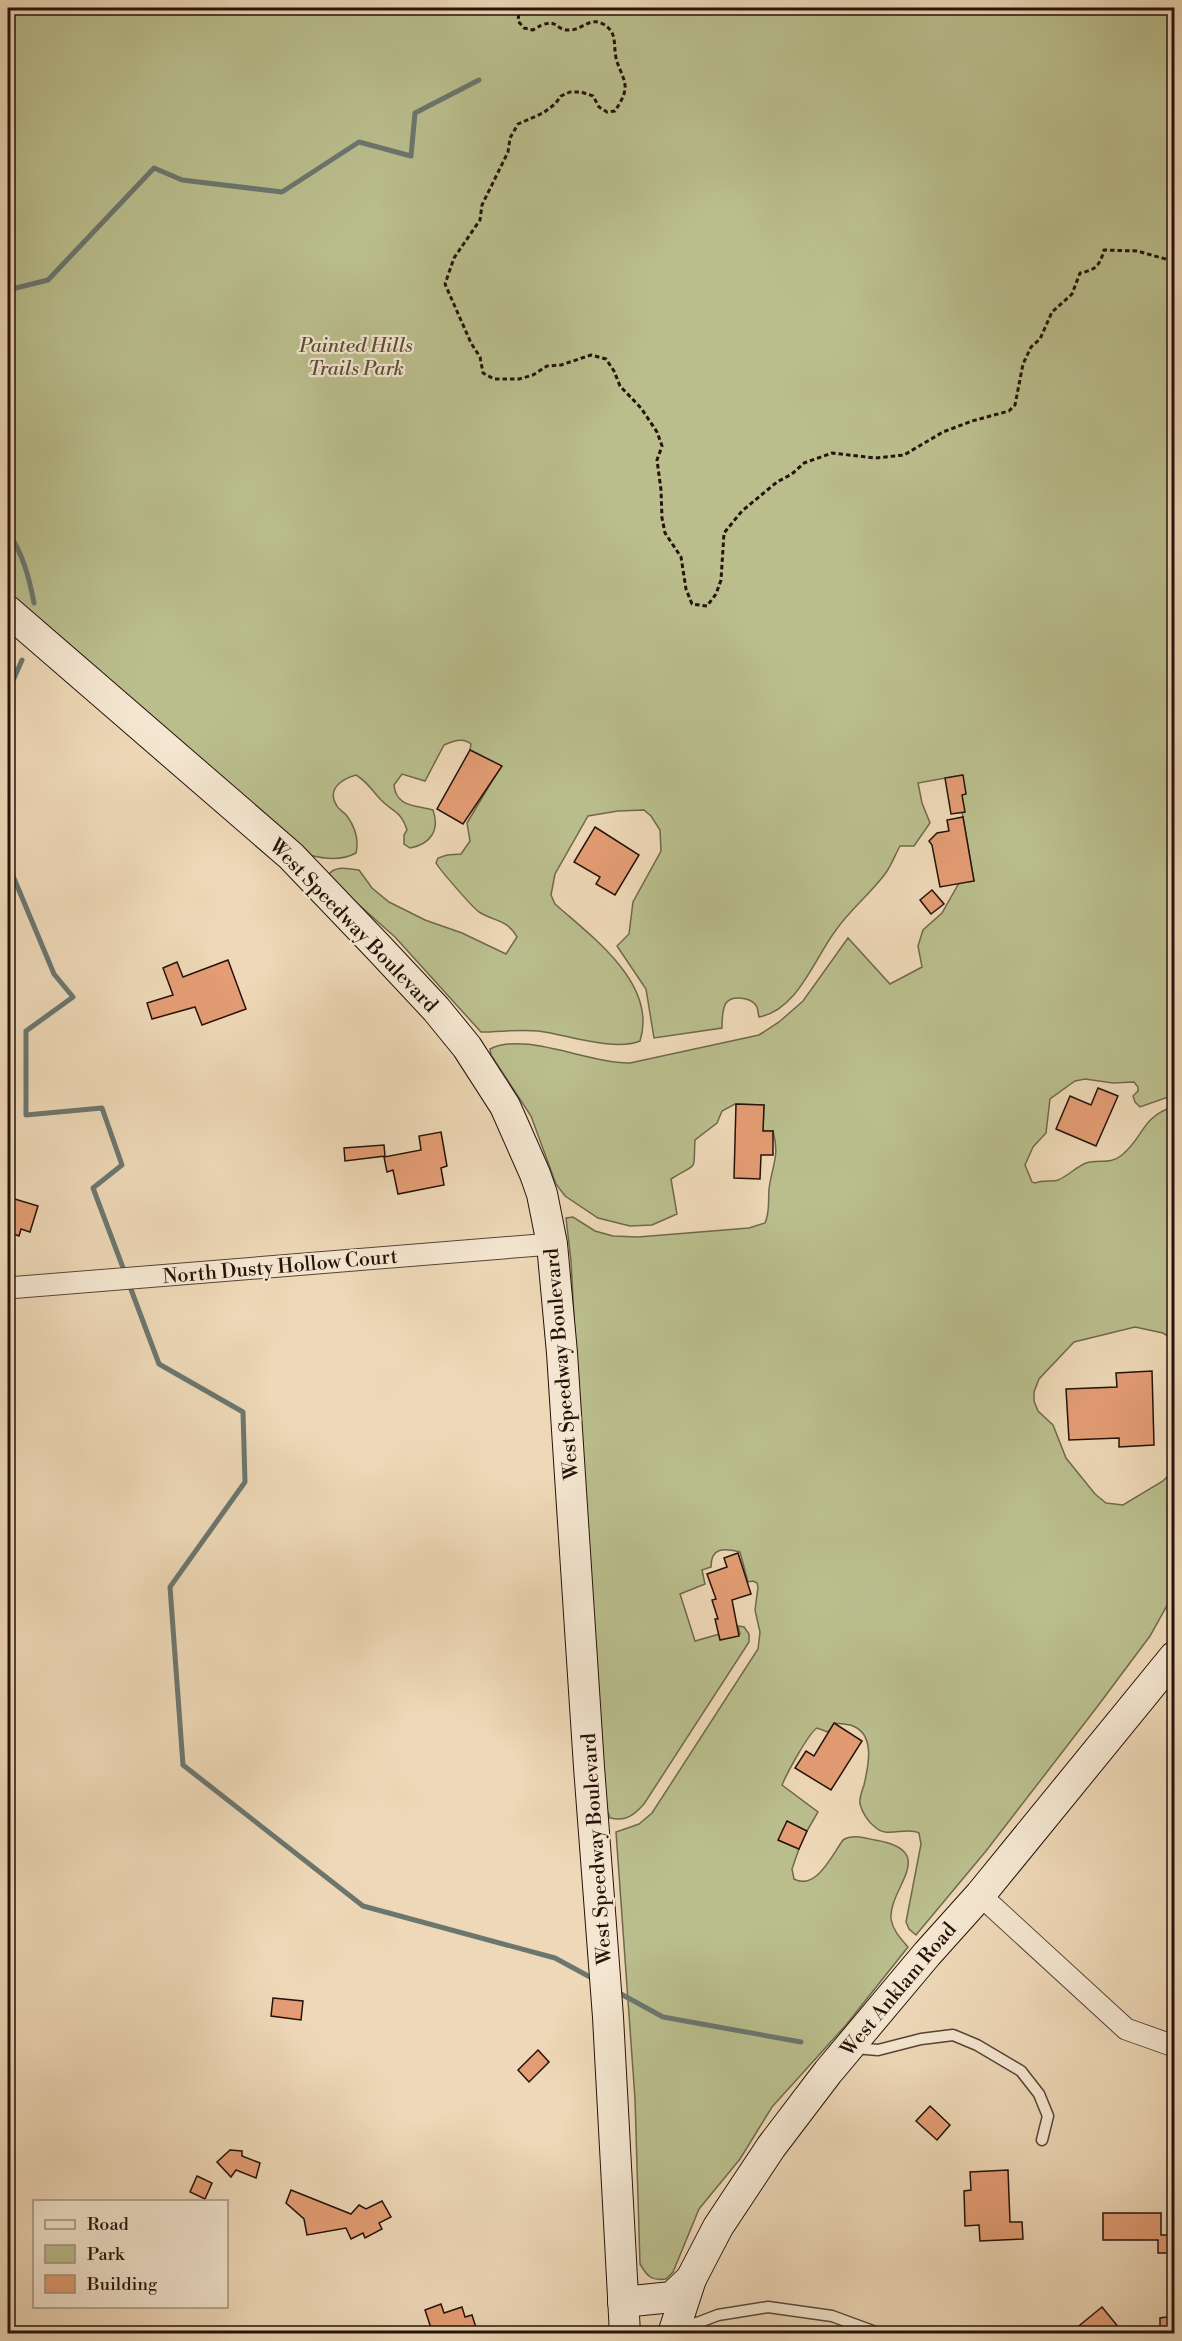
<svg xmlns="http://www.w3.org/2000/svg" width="1182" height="2341" viewBox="0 0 1182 2341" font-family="'Libre Bodoni',serif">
<rect width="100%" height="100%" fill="#eed8b7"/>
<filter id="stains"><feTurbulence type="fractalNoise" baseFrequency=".00333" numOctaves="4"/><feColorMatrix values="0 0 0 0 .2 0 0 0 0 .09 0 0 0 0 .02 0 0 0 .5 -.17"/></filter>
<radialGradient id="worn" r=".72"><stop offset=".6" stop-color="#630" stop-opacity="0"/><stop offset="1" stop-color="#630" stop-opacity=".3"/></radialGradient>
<path fill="#babe8d" stroke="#70684c" stroke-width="1.5" d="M8 8H1174V1095L1140 1107 1135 1102 1133 1096 1138 1091V1087L1134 1082 1113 1083 1085 1079 1075 1081 1050 1099 1046 1133 1033 1147 1025 1165 1032 1182 1035 1183C1043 1180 1051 1182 1058 1180 1068 1176 1076 1167 1086 1163 1099 1159 1110 1165 1122 1155 1146 1135 1139 1119 1174 1106V1340L1163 1333 1135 1327 1074 1342 1039 1379 1034 1392V1401L1038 1411 1053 1425 1066 1458 1095 1494 1106 1503 1123 1505 1163 1481 1174 1470V1596L1169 1602 1150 1636 1097 1707 986 1851 916 1935 909 1929 906 1922 921 1844 919 1833C905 1826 888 1839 875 1827 868 1822 862 1812 860 1804 859 1798 862 1791 864 1785 868 1768 876 1735 853 1726 848 1724 840 1724 835 1723L828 1732 817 1728C808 1734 787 1773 782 1785L818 1812 807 1831 787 1822 779 1840 799 1849 792 1869 794 1879C816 1891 832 1855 843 1840 853 1834 864 1838 875 1840 941 1851 888 1888 891 1919 893 1931 901 1939 908 1947L846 2025 772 2107 740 2159 699 2209 673 2272 666 2279C651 2281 647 2276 640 2264L635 2099 616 1832 639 1824 652 1813 758 1649 760 1632 755 1610 758 1587 757 1583 753 1581 748 1582 740 1552C724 1548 711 1547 711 1567L702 1570 705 1584 680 1594 695 1641 720 1634 722 1639 740 1634 738 1626 744 1627 749 1634V1642L644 1804C634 1815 626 1822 610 1818L606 1807 591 1639 571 1261 566 1218 573 1217 595 1231 613 1236 638 1237 749 1228 765 1223C770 1212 768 1202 769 1189 772 1165 780 1157 773 1131H763L764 1105 735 1104 722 1111 717 1123 695 1140C693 1174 699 1161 671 1179L677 1214 652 1225 630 1226 598 1218 565 1196 556 1184 531 1116 491 1055 490 1049C524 1031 590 1064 630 1063L759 1035 779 1022 803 1001 848 938 890 984 922 967 918 946 923 930 942 913 959 883 974 881 962 812V775L918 783 922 803 930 823 914 846H900C895 855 891 866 885 874 870 894 850 910 836 930 815 957 798 1010 759 1017 758 1013 758 1010 757 1007 752 997 732 995 726 1003 722 1009 722 1021 722 1028L654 1038 646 989 617 946 629 934 633 902 661 851 660 830 651 816 644 810 618 811 588 816 555 874 551 895 555 904C592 937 658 984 640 1041 614 1052 565 1034 538 1031 519 1029 500 1032 481 1032L395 937 331 880 329 874C336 865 348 869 359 870L372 888 389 902 425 920 462 933 506 954 517 937C507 919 495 922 479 912 473 908 440 870 436 863L438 858 447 855 461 854 470 841 467 823 501 766 470 750 471 744C463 737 454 741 444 745L425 781 402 774 394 785C396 807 415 805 433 810 440 830 431 844 410 848L404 844V835L407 830C401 811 393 812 381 800 372 791 368 782 356 775 342 779 326 789 337 806 339 810 344 812 347 816 355 827 359 840 356 853 341 861 325 859 309 855L69 644 8 594Z"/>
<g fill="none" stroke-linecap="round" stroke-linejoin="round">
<g stroke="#6b766f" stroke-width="5">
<polyline points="8,290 48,280 154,168 182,180 282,192 359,142 411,156 415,113 479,80"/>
<path d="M8 532C23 554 29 577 34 603"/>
<polyline points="8,692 22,660"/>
<polyline points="8,864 54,974 73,997 26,1031 26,1115 102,1108 122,1165 93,1188 125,1273"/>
<polyline points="129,1284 159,1364 243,1412 245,1482 170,1587 183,1765 363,1906 555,1958 590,1977"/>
<polyline points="621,1994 663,2017 801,2042"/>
</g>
</g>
<g fill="#e49d74" stroke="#25120a" stroke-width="1.5">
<polygon points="470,750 502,766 463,824 437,809"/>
<polygon points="963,775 966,794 962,795 965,812 951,814 945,778"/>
<polygon points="963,817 974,881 940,887 932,845 929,841 937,833 949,831 947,820"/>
<polygon points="595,827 639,855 615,895 596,884 600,877 574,862"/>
<polygon points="932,890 944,904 931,914 920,900"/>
<polygon points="228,960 246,1009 202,1025 195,1007 152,1019 147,1003 173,995 163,968 177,962 183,977"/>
<polygon points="1098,1088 1118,1096 1096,1146 1056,1129 1070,1096 1091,1105"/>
<polygon points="736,1104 764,1105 763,1131 773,1131 773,1155 761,1155 760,1179 734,1178"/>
<polygon points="441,1132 447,1166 441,1168 444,1185 398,1194 393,1170 387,1172 384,1157 421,1150 419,1136"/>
<polygon points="384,1145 385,1156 345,1161 344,1148"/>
<polygon points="8,1197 38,1206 30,1232 21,1229 19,1236 8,1232"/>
<polygon points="1152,1371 1154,1445 1119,1447 1119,1438 1069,1440 1066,1389 1117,1387 1116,1373"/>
<polygon points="738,1553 751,1594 732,1600 739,1636 720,1640 715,1619 718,1619 712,1600 716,1599 707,1574 727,1567 724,1558"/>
<polygon points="834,1723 862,1741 831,1790 795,1768 806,1751 814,1756"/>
<polygon points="787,1821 807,1831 799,1849 778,1840"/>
<polygon points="273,1998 303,2001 301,2020 271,2016"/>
<polygon points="538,2050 549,2062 529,2082 518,2070"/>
<polygon points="930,2106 950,2125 937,2140 916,2121"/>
<polygon points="230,2150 242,2151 242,2156 260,2163 256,2178 236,2170 231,2177 217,2162"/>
<polygon points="1008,2170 1010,2222 1022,2222 1023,2239 980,2241 979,2225 965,2226 964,2191 971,2190 970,2172"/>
<polygon points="197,2176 212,2183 205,2199 190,2192"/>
<polygon points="291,2190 351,2214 359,2205 366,2209 382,2201 391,2217 379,2223 382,2229 365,2238 363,2233 351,2239 346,2228 307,2235 304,2219 286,2203"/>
<polygon points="1103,2213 1161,2213 1161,2235 1174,2235 1174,2253 1158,2253 1158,2240 1103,2240"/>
<polygon points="441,2304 444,2313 462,2307 465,2317 472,2315 478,2334 433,2334 425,2310"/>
<polygon points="1102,2307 1124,2334 1069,2334"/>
<polygon points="1174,2316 1174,2334 1160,2334 1160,2318"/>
</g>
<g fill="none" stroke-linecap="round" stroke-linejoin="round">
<g stroke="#574435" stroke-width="13">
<g id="service">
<polyline points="855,2048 878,2050 921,2039 953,2035 977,2045 1021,2071 1039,2094 1048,2116 1042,2140"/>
<polyline points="697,2323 706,2334"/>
<polyline points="679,2325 697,2323 718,2315 768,2307 832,2316 881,2334"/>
</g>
</g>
<g stroke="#574435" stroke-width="23">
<g id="minor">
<polyline points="8,1288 552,1244"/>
<polyline points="980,1895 1126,2029 1174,2046"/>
</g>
</g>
<g stroke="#25120a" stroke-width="32">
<g id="secondary">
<polyline points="8,611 291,856 377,946 436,1009 467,1047 505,1106 535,1174 542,1194 552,1244 562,1353 589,1767 608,2017 625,2334"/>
<polyline points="623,2302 672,2297 691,2279 718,2227 771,2147 828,2072 927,1954 980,1895 1174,1657"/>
<polyline points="673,2334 691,2279"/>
</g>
</g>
<g stroke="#25120a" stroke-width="3" stroke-dasharray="4.5 3" stroke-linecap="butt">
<polyline points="396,8 409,10 418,8"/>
<path d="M522 8 519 12 518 21 524 28 533 30C559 14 553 31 570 30 581 30 589 18 601 23 618 31 613 43 616 58 618 67 624 76 625 85 626 94 620 103 615 111L607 112 599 107 593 96 581 92H570L561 96 555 104 543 113 518 124 510 138 508 152 482 205 480 220 454 258 445 284 471 343 480 357 483 373 494 379H519L533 375 547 366 561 365 591 355 606 359 614 371 620 386 641 408 657 432 662 446 657 460 661 490 662 518 665 533 681 557 686 589 692 604 707 606 716 594 721 580 724 533 742 511 777 482 792 474 804 463 832 453 875 458 904 455 943 432 972 421 1009 411 1015 405 1023 364 1031 347 1040 339 1052 312 1072 294 1080 273C1096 270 1100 265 1104 250L1137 251 1169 260 1174 257"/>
</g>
<use href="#service" stroke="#f4e6d0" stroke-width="10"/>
<use href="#minor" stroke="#f4e6d0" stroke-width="21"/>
<use href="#secondary" stroke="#f4e6d0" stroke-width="30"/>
</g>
<g text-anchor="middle" stroke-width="4.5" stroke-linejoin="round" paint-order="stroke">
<g font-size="20" font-style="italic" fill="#594e38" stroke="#f4e6d0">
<text x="356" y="352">Painted Hills<tspan x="356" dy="23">Trails Park</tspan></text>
</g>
<g font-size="20" fill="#25120a" stroke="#f4e6d0">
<text transform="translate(354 925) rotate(46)" y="7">West Speedway Boulevard</text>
<text transform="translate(280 1266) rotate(-5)" y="7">North Dusty Hollow Court</text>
<text transform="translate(561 1364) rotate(-95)" y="7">West Speedway Boulevard</text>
<text transform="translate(596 1849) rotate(-94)" y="7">West Speedway Boulevard</text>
<text transform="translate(898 1989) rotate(-50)" y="7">West Anklam Road</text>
</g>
</g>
<rect width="1182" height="2341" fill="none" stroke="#eed8b7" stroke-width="30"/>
<rect x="9" y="9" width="1164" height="2323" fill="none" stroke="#25120a" stroke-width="3"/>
<rect x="15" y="15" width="1152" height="2311" fill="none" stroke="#25120a" stroke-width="1.5"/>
<rect x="33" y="2200" width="195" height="108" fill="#f4e6d0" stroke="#a19181" stroke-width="1.5"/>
<rect x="45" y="2220" width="30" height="9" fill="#f4e6d0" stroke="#a19181" stroke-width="1.5"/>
<text x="87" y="2230" font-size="18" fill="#25120a">Road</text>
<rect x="45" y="2245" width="30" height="18" fill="#babe8d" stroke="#a19181" stroke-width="1.5"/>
<text x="87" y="2260" font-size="18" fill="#25120a">Park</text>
<rect x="45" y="2275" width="30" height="18" fill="#e49d74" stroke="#a19181" stroke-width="1.5"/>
<text x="87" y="2290" font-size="18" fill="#25120a">Building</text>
<rect width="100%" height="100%" filter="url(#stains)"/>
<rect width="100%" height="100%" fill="url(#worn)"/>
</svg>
